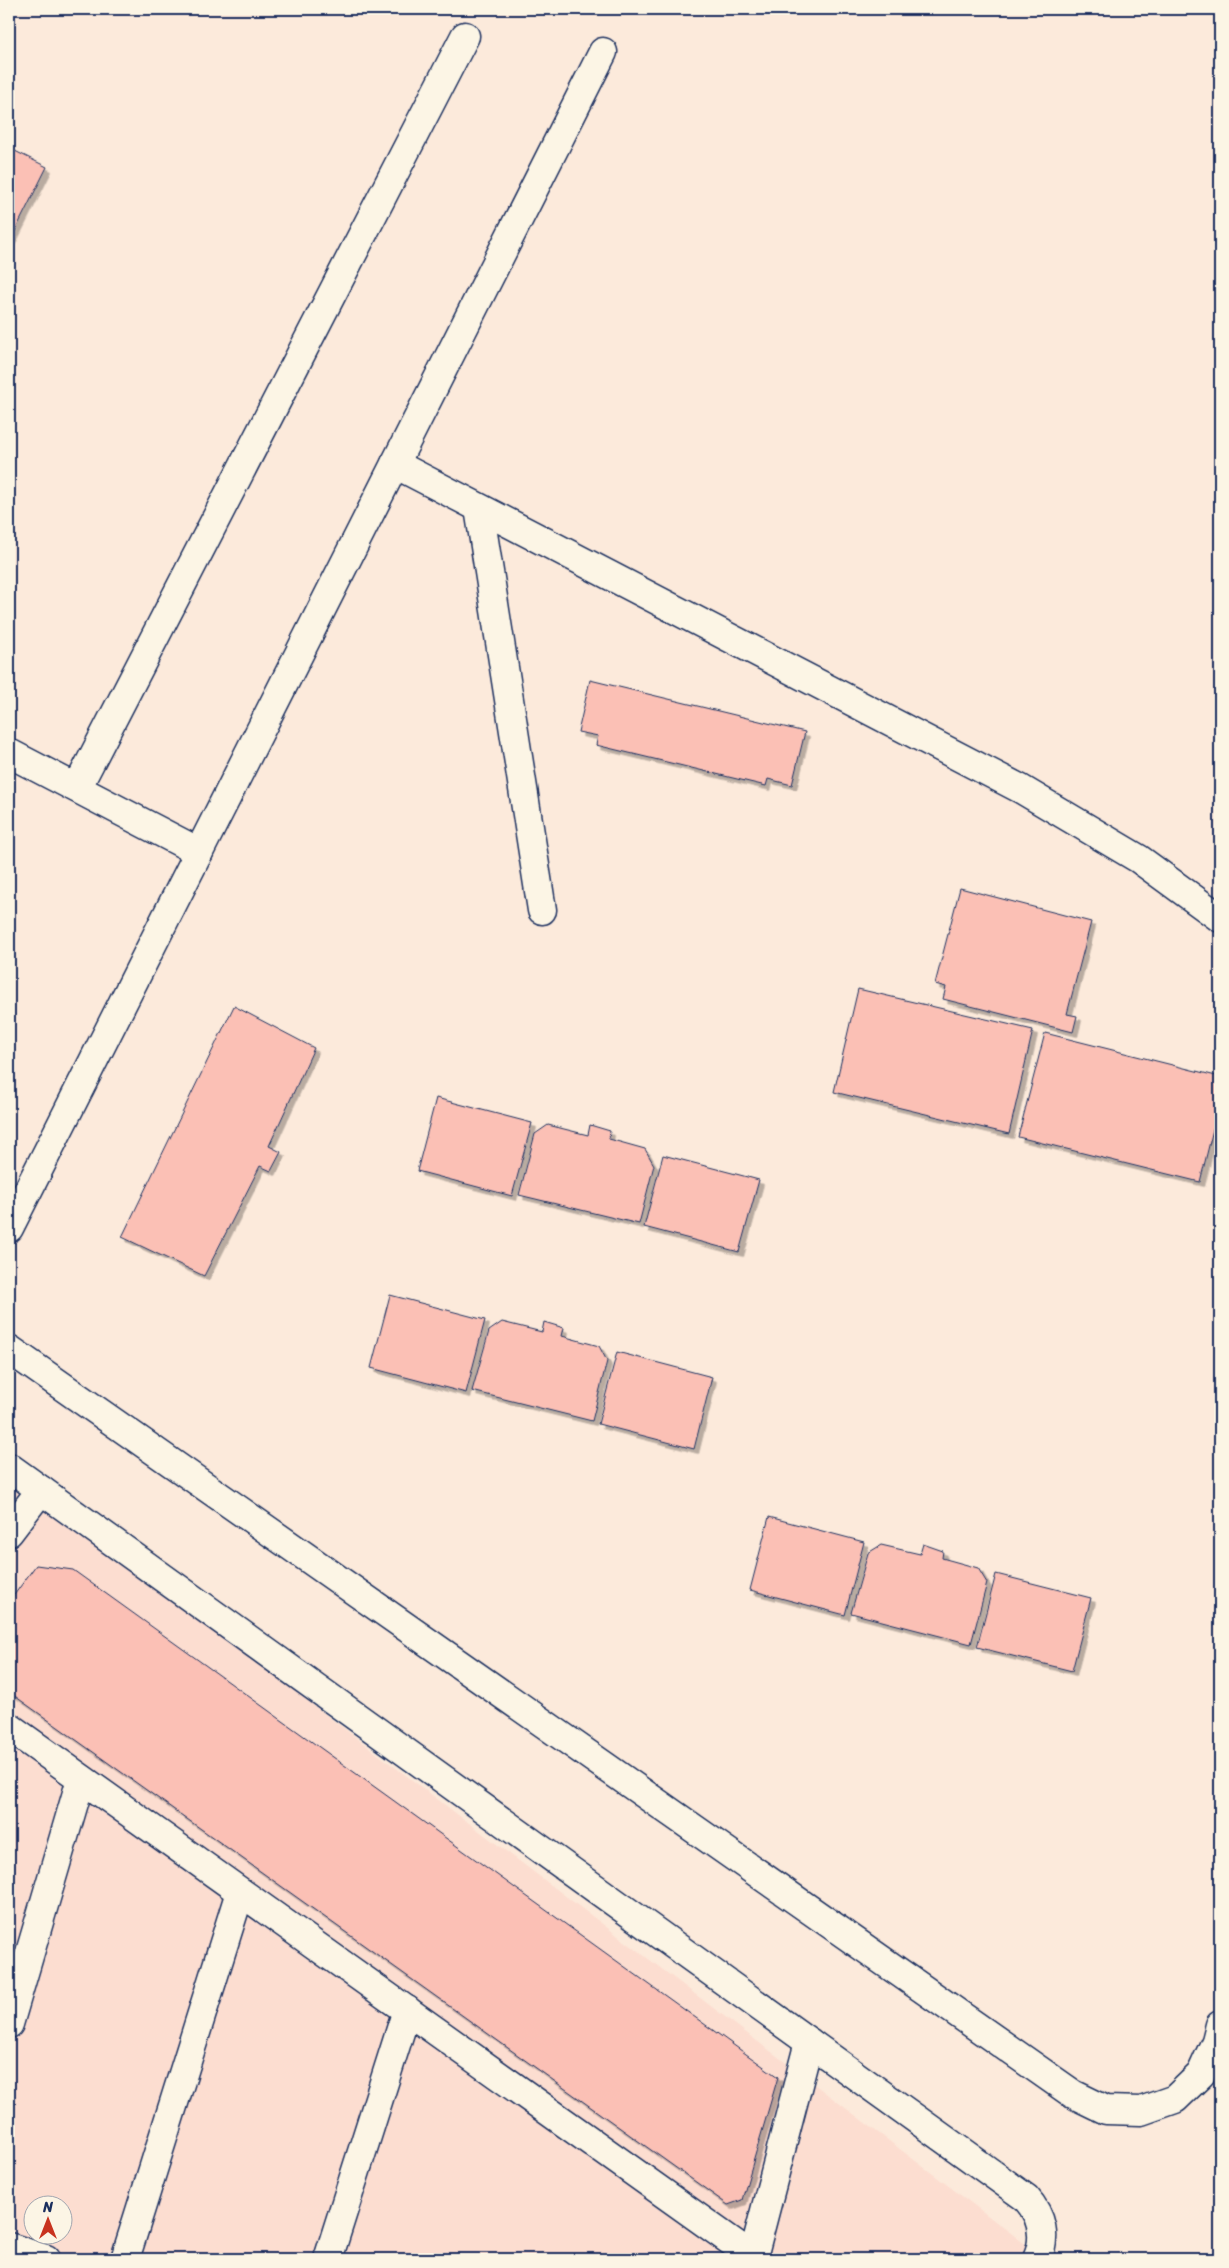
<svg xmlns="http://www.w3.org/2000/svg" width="1229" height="2268" viewBox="0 0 1229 2268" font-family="Sriracha,sans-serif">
<defs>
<filter id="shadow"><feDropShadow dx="4.5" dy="4.5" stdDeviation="0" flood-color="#0004"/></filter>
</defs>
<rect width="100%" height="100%" fill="#fceadb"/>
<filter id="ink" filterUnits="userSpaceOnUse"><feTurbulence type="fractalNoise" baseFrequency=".02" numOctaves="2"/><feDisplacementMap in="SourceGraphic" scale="10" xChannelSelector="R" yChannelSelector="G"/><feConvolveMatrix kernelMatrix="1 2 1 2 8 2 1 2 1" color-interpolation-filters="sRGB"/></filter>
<g filter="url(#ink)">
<path fill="#fcddd0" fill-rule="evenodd" d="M9 1475 1045 2259H9ZM32 2206H62V2236H32Z"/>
<g fill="#fbc0b5" stroke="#1b2f5e" filter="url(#shadow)">
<polygon points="9,148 47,167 9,243"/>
<polygon points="590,680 805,732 792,785 768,779 766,786 596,745 598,736 578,732"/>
<polygon points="960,888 1091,922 1067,1014 1077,1016 1073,1032 943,999 946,987 935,984"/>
<polygon points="858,989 1033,1030 1009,1134 834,1092"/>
<polygon points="234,1006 314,1048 269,1146 281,1152 271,1171 260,1166 204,1276 122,1237"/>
<polygon points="1045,1033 1220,1077 1220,1101 1200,1182 1018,1137"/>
<polygon points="436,1098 532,1123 512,1196 417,1171"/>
<polygon points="548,1125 588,1135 590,1125 610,1131 609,1139 645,1149 654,1165 639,1224 519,1195 535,1134"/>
<polygon points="663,1155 759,1180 739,1252 644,1227"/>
<polygon points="390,1295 485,1320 466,1393 371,1368"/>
<polygon points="502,1322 542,1332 544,1322 564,1328 562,1336 599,1346 607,1361 592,1421 472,1391 489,1331"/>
<polygon points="617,1352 712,1377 694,1449 598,1424"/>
<polygon points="769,1517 864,1542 845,1615 750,1590"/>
<polygon points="923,1544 943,1551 942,1558 978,1568 987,1583 971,1644 851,1613 868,1553 881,1545 920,1554"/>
<polygon points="36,1565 73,1570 778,2077 742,2200 728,2205 9,1692 9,1602"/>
<polygon points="996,1574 1091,1598 1072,1671 977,1647"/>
</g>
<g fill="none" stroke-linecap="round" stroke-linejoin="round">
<g stroke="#1b2f5e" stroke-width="31">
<g id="minor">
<polyline points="395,464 1021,789 1139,859 1220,918"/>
<polyline points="479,508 542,910"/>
<polyline points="9,753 199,852"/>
<polyline points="77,788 465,36"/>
<polyline points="9,1228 603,52"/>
<polyline points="9,1349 1073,2094 1106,2110 1141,2111 1175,2099 1201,2074 1216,2041 1220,2025"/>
<path d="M9 1467 1026 2198C1042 2216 1047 2237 1037 2259"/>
<polyline points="9,1532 41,1490"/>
<polyline points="9,1727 756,2259"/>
<polyline points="9,2024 81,1779"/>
<polyline points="9,2247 46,2259"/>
<polyline points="753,2257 809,2042"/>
<polyline points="125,2259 240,1892"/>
<polyline points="328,2259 407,2010"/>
</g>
</g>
<use href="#minor" stroke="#fcf5e5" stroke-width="28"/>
</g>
</g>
<rect width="1229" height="2268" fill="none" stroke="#fcf5e5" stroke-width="30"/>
<rect x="15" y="15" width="1199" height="2238" fill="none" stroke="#1b2f5e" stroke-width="2" filter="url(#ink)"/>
<g transform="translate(48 2220)"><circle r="24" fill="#fcf5e5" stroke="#a2a6af"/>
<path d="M0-4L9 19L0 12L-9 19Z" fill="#c8321e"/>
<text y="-8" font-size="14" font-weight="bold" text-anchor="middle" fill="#1b2f5e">N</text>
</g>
</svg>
